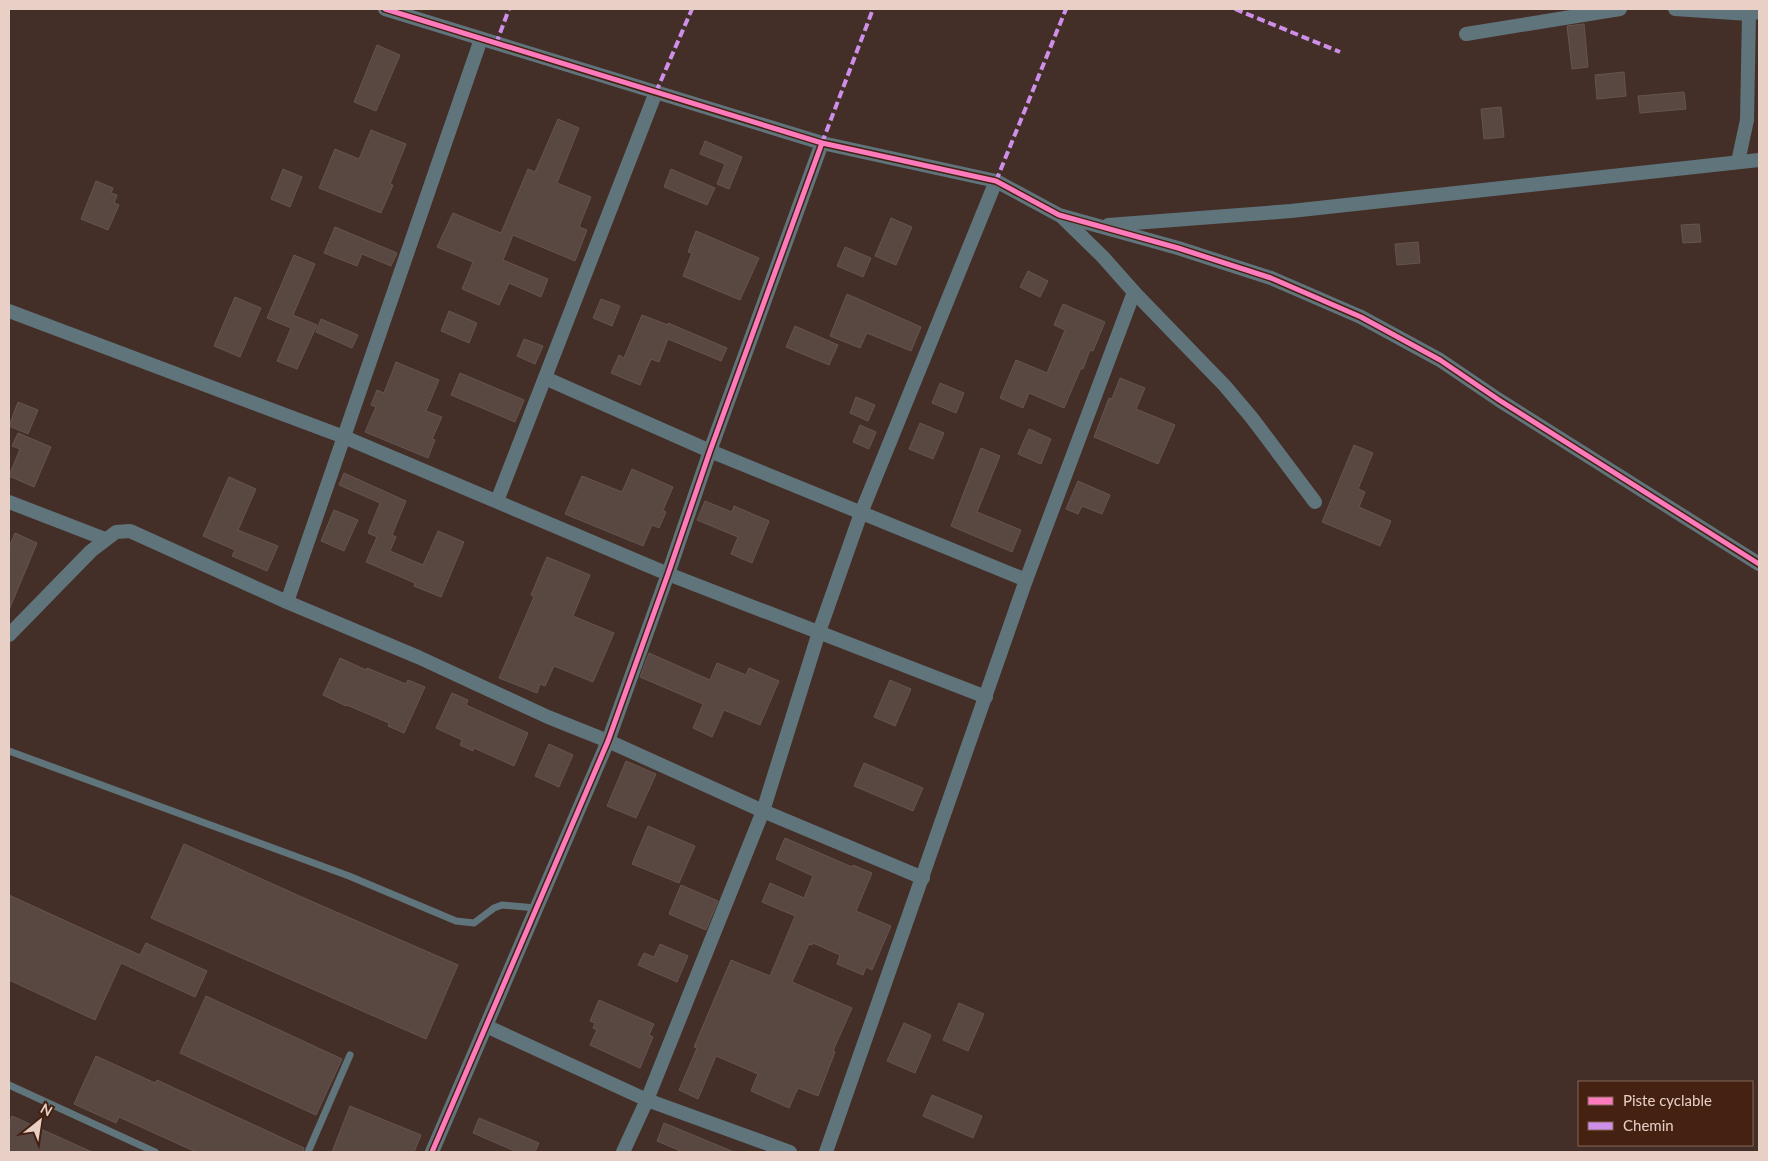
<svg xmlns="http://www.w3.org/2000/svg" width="1768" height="1161" viewBox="0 0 1768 1161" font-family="Lato,sans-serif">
<rect width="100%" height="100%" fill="#432f27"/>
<g fill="#594742" stroke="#665450">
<polygon points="1584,24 1588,67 1572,69 1567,26"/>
<polygon points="377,45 400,55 376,111 354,102"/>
<polygon points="1624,72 1626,96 1597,99 1595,75"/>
<polygon points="1684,92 1686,109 1640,113 1638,96"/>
<polygon points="1501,107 1504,137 1484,139 1481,109"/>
<polygon points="558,119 579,128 557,183 591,197 579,227 587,230 575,261 513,235 503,260 548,279 541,297 509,283 499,305 462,289 473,262 437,247 453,213 501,233 528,169 535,172"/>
<polygon points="371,130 406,144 390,184 393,185 381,213 319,188 335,149 359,159"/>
<polygon points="705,141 742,157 729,189 717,184 725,164 700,154"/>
<polygon points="283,169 302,177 290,207 271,199"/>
<polygon points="671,169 715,188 707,205 664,187"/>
<polygon points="96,181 113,188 111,193 117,195 114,203 119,205 108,230 81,219"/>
<polygon points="891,218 912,227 896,265 875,256"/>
<polygon points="1699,224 1701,242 1683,243 1681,225"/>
<polygon points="335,227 397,253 391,266 362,254 357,266 324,253"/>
<polygon points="696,231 759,258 740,300 683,276 692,253 688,252"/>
<polygon points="1418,242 1420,263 1397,265 1395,244"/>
<polygon points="845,247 871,258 863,277 837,266"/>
<polygon points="294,255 315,264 293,315 317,325 297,369 277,361 291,328 267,318"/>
<polygon points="1028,271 1048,281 1040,297 1020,287"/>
<polygon points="847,294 921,327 911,351 867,333 860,348 830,336"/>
<polygon points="235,297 261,308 240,357 214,346"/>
<polygon points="601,299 620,306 612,326 593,318"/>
<polygon points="1063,304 1105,322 1093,351 1090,350 1083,369 1081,368 1064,408 1029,393 1023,408 1000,398 1016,360 1047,373 1065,330 1054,325"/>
<polygon points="449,311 477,323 469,343 441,331"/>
<polygon points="642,315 668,325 668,323 727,348 721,361 668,339 659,362 651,359 640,385 611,373 619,355 624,358"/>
<polygon points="321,319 358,335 352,348 316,332"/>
<polygon points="795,326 838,345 829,365 786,347"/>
<polygon points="524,339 543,346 535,364 517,356"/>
<polygon points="396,362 439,380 426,411 442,417 432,439 435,440 428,458 365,432 376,407 371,405 377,390 384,393"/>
<polygon points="460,373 524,400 515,422 451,395"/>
<polygon points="1120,378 1145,388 1136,409 1175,425 1158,464 1094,437 1109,398 1112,399"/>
<polygon points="940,383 964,393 956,413 932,403"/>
<polygon points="856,397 875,405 868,421 850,413"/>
<polygon points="18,402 38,410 28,434 9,426"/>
<polygon points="920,423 944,433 933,459 909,449"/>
<polygon points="860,425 876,432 869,449 853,442"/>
<polygon points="1029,429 1051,439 1041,464 1018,454"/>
<polygon points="18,433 51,447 34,487 9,476 20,449 12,446"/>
<polygon points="1354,445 1373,453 1358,489 1365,492 1359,507 1391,521 1380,546 1322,522"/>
<polygon points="981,448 1000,456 977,512 1021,530 1012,552 951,526"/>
<polygon points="632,469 673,487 663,510 666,512 659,528 652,525 643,546 565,514 582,476 622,492"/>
<polygon points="344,473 406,501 392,535 396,537 390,551 423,565 438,531 464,542 441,597 414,586 415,583 366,562 377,537 368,533 380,503 339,485"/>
<polygon points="229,477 256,489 238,530 278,546 267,571 232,556 235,550 203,536"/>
<polygon points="1078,481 1110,495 1102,514 1082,506 1078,514 1066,509"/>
<polygon points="705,501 732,512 734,506 769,521 752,563 731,554 738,537 697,520"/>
<polygon points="334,510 358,520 344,551 321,541"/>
<polygon points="15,533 37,543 9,610 9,547"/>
<polygon points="547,557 590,575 573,616 614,633 593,682 554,666 545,686 540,684 537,693 499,678 534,597 531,595"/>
<polygon points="649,653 710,680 717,663 746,675 749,668 779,681 760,725 724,710 712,737 693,728 703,704 640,677"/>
<polygon points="340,658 366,670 367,668 406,684 408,680 425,687 404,733 388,726 389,723 347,705 346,706 323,695"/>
<polygon points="890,680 911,689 895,726 874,717"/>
<polygon points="452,693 468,700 466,705 528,733 514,766 474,748 473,751 460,745 462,740 436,728"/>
<polygon points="549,744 573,755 559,787 535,776"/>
<polygon points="626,761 656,774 636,818 607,806"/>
<polygon points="864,763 923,788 913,811 854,786"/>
<polygon points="648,826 695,846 679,883 632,864"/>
<polygon points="785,838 852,867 853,865 872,873 856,911 891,926 872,970 866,967 863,975 837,964 840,955 813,943 812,945 809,944 792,982 852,1008 833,1051 835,1052 818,1096 798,1088 789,1108 751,1091 758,1074 716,1056 698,1099 679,1090 697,1048 694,1047 731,960 770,976 795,916 762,902 770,883 804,898 813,876 776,859"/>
<polygon points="184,844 304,898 458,965 426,1039 151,918"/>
<polygon points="681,885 718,901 706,930 669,914"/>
<polygon points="9,895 140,955 146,943 207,971 195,997 121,963 95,1020 9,980"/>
<polygon points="660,944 688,956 677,982 638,965 644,953 654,957"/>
<polygon points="206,996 342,1059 316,1115 180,1053"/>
<polygon points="599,1000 654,1024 649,1035 653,1037 640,1068 590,1045 597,1030 593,1028 595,1023 590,1021"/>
<polygon points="959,1003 984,1014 968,1051 943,1040"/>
<polygon points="904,1023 931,1035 915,1073 887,1061"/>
<polygon points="96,1056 155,1083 157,1080 304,1148 303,1152 196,1152 119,1117 116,1123 74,1104"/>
<polygon points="932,1095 982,1116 973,1138 923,1116"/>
<polygon points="350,1106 421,1135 414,1152 332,1152"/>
<polygon points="12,1116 92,1152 9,1152 9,1124"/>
<polygon points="479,1118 539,1143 535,1152 517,1152 473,1133"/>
<polygon points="664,1123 734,1152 683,1152 657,1141"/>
</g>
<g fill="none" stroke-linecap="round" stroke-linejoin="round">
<g stroke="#60747c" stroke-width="7">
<polyline points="9,751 349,876 456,921 474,923 494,908 502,905 536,908"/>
<polyline points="9,1085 155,1152"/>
<polyline points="308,1152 350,1055"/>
</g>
<g stroke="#60747c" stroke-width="14">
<polyline points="385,9 822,143 996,181 1059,215 1178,248 1271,278 1361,317 1440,360 1499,400 1759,564"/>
<polyline points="1675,9 1749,14 1759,12"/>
<polyline points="1466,34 1620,9"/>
<polyline points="1738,162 1747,120 1749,14 1747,9"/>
<polyline points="1062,217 1103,257 1134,292 1225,386 1252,418 1315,502"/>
<polyline points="1108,225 1291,211 1759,160"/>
<polyline points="9,311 344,437 668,574 986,697"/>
<polyline points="545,378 710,451 1026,580"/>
<polyline points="497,501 656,92"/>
<polyline points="9,502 105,539"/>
<polyline points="287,602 481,39"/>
<polyline points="9,635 91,551 116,532 130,531 287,602 418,657 548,717 608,741 763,811 923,878"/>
<polyline points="486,1026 647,1100 790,1152"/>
<polyline points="432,1152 608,741 668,574 710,451 822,143"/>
<polyline points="623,1152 647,1100 763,811 819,632 861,513 996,181"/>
<polyline points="826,1152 1026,580 1134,292"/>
</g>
<g stroke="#ce8fe9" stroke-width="4" stroke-dasharray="8 4" stroke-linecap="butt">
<polyline points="1235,9 1340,52"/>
<polyline points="496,44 509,9"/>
<polyline points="656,92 692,9"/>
<polyline points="822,143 873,9"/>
<polyline points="996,181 1066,9"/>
</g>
<g stroke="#442110" stroke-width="8">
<g id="cycleway">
<polyline points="385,9 822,143 996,181 1059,215 1178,248 1271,278 1361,317 1440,360 1499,400 1759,564"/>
<polyline points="432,1152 608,741 668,574 710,451 822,143"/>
</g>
</g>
<use href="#cycleway" stroke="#fd7abc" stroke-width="5"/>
</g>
<rect width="1768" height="1161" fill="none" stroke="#e8d0c6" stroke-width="20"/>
<rect x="1578" y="1081" width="175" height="65" fill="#442110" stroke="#866759"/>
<rect x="1588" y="1097" width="25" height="8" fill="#fd7abc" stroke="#866759"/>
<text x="1623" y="1106" font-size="15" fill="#e8d0c6">Piste cyclable</text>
<rect x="1588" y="1122" width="25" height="8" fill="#ce8fe9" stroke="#866759"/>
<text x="1623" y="1131" font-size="15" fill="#e8d0c6">Chemin</text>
<g transform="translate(40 1121) rotate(30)" stroke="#442110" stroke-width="4" paint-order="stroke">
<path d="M0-4L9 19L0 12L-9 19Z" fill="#e8d0c6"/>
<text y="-8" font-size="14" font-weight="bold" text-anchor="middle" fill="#e8d0c6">N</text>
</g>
</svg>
